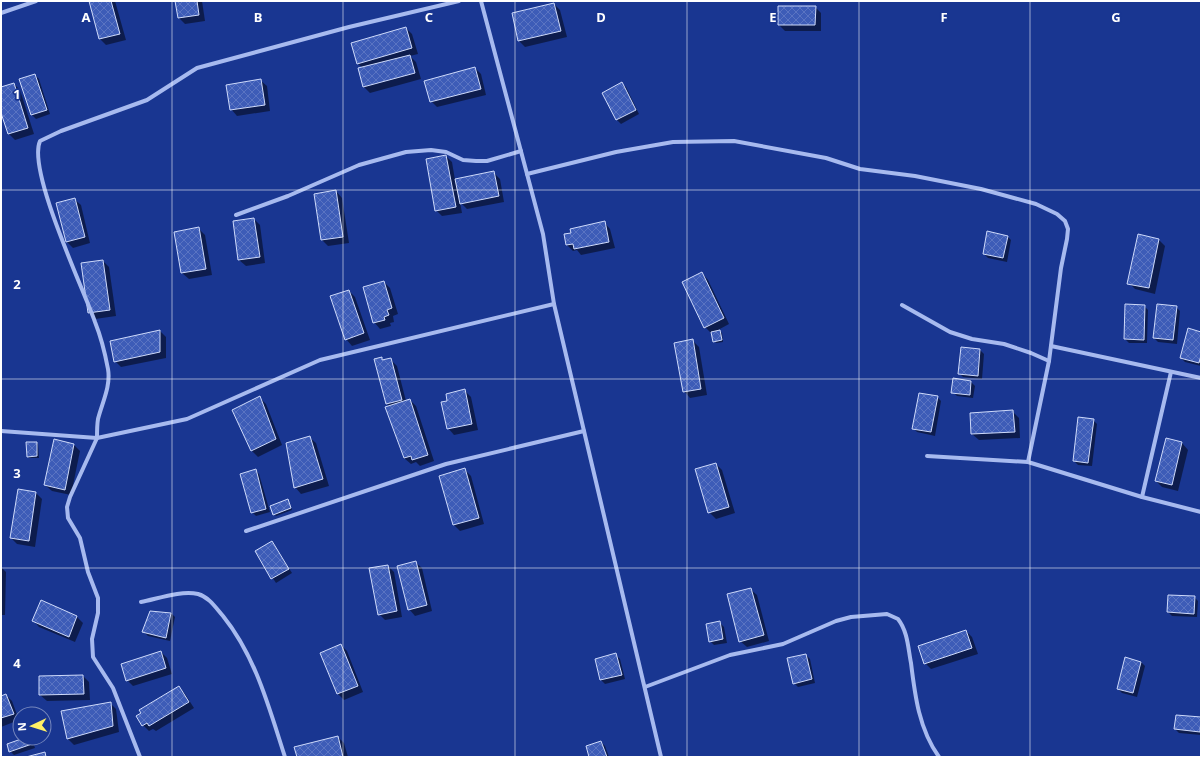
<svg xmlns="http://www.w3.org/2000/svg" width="1202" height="758" viewBox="0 0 1202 758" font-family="'Noto Sans',sans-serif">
<defs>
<pattern id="building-cross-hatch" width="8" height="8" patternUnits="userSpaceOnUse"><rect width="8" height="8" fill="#3d5cb7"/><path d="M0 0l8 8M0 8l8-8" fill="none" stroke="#5a74c2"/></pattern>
</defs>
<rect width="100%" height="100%" fill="#193691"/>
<g fill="#0007">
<polygon points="90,1 115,1 126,40 106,45 100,39"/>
<polygon points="176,1 202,1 205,21 185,24 179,18"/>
<polygon points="554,4 560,10 567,37 525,47 519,41 513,14"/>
<polygon points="815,7 821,13 821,31 785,31 779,25"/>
<polygon points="406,28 412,34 418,54 410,56 416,62 421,79 370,93 364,87 363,68 358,64"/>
<polygon points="475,68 481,74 486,95 437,107 431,101"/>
<polygon points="35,75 39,79 50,114 36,119 32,115 21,80"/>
<polygon points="260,80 267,86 270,111 237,116 231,109"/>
<polygon points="14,84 20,90 34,134 15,140 9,134 1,109 1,88"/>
<polygon points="622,84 626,87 639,114 621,124 617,120 604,93"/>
<polygon points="446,156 452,162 455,180 494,173 500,179 504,202 467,209 460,202 462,213 442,216 436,210"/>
<polygon points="336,191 342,198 349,243 328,246 322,240"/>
<polygon points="74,199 81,205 90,243 73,248 67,242"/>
<polygon points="254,219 260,225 265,263 246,266 239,260 234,222"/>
<polygon points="604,222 610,229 615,248 581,255 577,250 573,251 567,245 572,233"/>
<polygon points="199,229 205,235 212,275 189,279 182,273 176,233"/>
<polygon points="1007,236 1011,240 1007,262 988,258 984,254"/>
<polygon points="1159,240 1165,246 1155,294 1135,289 1129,283"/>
<polygon points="103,261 109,267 116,316 95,319 89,313"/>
<polygon points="702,273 708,280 729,324 718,330 722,333 723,342 716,343 712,333 711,333 705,327"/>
<polygon points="384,282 390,288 398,314 393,316 394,322 390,323 391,326 380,329 374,322"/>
<polygon points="349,291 355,297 370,340 352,346 346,339"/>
<polygon points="1144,306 1148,310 1147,343 1129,343 1125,339"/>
<polygon points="1176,307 1180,311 1177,344 1158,342 1154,338"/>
<polygon points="160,331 166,337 166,358 121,367 115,361"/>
<polygon points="1201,333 1201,366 1185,362 1181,358"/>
<polygon points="692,340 699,347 707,395 690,398 684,391"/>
<polygon points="962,348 980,350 984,354 982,379 963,377 959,373"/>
<polygon points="381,359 384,361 390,359 397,366 406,401 410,400 416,406 434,461 420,466 416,462 411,464 404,458 386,407 389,406 387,404 375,360"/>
<polygon points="971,382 975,386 973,398 957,396 953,392"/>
<polygon points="465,391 471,397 478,430 454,435 448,428 449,401"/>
<polygon points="937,397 941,401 935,436 917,432 913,428"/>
<polygon points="260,398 266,404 282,445 258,457 252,451 234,410"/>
<polygon points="1013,412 1019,418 1020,438 979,440 972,434"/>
<polygon points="1093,420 1097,424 1092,466 1078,465 1074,461"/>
<polygon points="309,437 316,443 329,486 301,494 295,487"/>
<polygon points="1166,439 1182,443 1188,450 1178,491 1162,487 1156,481"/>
<polygon points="36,443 38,444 39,458 29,458 28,456"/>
<polygon points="74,445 80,451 71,495 52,491 45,485"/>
<polygon points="716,464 722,470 735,513 716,519 709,512"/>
<polygon points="255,470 259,474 270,512 256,516 252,512"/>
<polygon points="465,470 471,476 484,524 460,531 454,525"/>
<polygon points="19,490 36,493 42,499 35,547 17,544 11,538"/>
<polygon points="289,502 292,510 276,516 274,514"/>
<polygon points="272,542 292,573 276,583 256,552"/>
<polygon points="415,562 422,568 432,611 415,616 409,609"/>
<polygon points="388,566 394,572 402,617 385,620 379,614"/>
<polygon points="1,567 6,572 5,615 1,615"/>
<polygon points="750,589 757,595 769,641 747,647 740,641"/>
<polygon points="1194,597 1198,601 1197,617 1172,616 1168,612"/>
<polygon points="41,602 77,617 83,623 75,642 39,627 33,620"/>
<polygon points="171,613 175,617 170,641 148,636 144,632"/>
<polygon points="720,623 724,627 727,643 714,645 710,641"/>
<polygon points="966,631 972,637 978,654 931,669 925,663"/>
<polygon points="341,645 347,651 363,692 344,700 338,694 321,653"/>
<polygon points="161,652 167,658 172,674 133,686 127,680"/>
<polygon points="616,655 620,659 625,679 605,684 601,680 596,660"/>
<polygon points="806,655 810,659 815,683 798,687 794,683"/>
<polygon points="1141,662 1145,666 1137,697 1122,693 1118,689"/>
<polygon points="83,676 89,682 90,700 47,701 40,695"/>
<polygon points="179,687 185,694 194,708 156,731 153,729 149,731 143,725"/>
<polygon points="6,695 12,701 19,720 1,727 1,697"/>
<polygon points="110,703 116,709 119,732 74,745 68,739 62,712"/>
<polygon points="1177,716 1201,718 1201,735 1179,733 1175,729"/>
<polygon points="338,737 344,743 348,757 298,757"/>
<polygon points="28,738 33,742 35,748 14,755 10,751"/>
<polygon points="601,742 605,746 609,757 591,757"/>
</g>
<g fill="url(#building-cross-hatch)" stroke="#cedafb">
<polygon points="89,1 111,1 120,34 99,39"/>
<polygon points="175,1 197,1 199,15 178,18"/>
<polygon points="554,3 561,31 518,41 512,13"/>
<polygon points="778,6 816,6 815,25 778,25"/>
<polygon points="406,27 412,48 357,64 351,43"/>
<polygon points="410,55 415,73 363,87 358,68"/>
<polygon points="475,67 481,89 430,102 424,81"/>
<polygon points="35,74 47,110 31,115 19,79"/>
<polygon points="261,79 265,105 230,110 226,85"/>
<polygon points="622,82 636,110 616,120 602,93"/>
<polygon points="14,83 28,128 8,134 1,113 1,87"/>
<polygon points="446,155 456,207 435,211 426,159"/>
<polygon points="494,171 499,196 460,204 455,179"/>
<polygon points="336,190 343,237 321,240 314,194"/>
<polygon points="75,198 85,237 66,242 56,203"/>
<polygon points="254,218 260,257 238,260 233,221"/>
<polygon points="605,221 609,242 574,249 573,244 566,245 564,234 571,233 570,229"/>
<polygon points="199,227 206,269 181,273 174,232"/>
<polygon points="987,231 1008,236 1003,258 983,254"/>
<polygon points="1138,234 1159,239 1149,288 1127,284"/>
<polygon points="103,260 110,310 88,313 81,263"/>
<polygon points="702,272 724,318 704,328 682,282"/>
<polygon points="384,281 392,308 387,310 389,315 384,317 385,320 373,323 363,287"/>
<polygon points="349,290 364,333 345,340 330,296"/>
<polygon points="1125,304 1145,305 1144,340 1124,339"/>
<polygon points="1157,304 1177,306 1173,340 1153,338"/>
<polygon points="1188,328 1201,332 1201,355 1199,363 1180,358"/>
<polygon points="160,330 160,352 114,362 110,341"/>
<polygon points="720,330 722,340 713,342 711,332"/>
<polygon points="693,339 701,389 683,392 674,343"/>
<polygon points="961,347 980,349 978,376 958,374"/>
<polygon points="382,357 382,360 391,358 402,400 386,404 374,359"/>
<polygon points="953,378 971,381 970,395 951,393"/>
<polygon points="465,389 472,424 447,429 441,402 447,401 446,394"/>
<polygon points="919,393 938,396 931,432 912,429"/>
<polygon points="260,396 276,439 251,451 232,410"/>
<polygon points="410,399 428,455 412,460 411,456 404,458 385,407"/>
<polygon points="1013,410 1015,432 971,434 970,413"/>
<polygon points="1078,417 1094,419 1088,463 1073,461"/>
<polygon points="310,436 323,479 294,488 286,443"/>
<polygon points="1166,438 1182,442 1172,485 1155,481"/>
<polygon points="54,439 74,444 65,490 44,485"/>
<polygon points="26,442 37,442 37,456 27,457"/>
<polygon points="716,463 729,507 708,513 695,469"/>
<polygon points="465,468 479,518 453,525 439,476"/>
<polygon points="256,469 266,509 251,513 240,474"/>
<polygon points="18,489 36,492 29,541 10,538"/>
<polygon points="288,499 291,508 273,515 270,506"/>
<polygon points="272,541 289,569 271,579 255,551"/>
<polygon points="416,561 427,605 408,610 397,566"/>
<polygon points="388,565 397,611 378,615 369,568"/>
<polygon points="751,588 764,635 739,642 727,594"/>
<polygon points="1168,595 1195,596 1194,614 1167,612"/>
<polygon points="41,600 77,616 69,637 32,621"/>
<polygon points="150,611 171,613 166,638 142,632"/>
<polygon points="720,621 723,639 709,642 706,624"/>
<polygon points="966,630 972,648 924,664 918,646"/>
<polygon points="341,644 358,686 337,694 320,653"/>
<polygon points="161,651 166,668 126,681 121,664"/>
<polygon points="616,653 622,675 600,680 595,659"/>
<polygon points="806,654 812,679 793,684 787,658"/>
<polygon points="1125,657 1141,662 1133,693 1117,689"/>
<polygon points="83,675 84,694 39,695 39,676"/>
<polygon points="179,686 189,702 149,726 147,723 142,726 136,716 141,713 139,710"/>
<polygon points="6,694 14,714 1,718 1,696"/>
<polygon points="111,702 113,726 67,739 61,711"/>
<polygon points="1176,715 1201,717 1200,732 1174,729"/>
<polygon points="338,736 343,757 297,757 294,747"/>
<polygon points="24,738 30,738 32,744 9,752 7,744"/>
<polygon points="601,741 607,757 589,757 586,746"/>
<polygon points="45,752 46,757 26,757"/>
</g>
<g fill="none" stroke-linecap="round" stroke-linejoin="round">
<g stroke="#a7baef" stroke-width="4">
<polyline points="481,1 543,234 554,304 661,757"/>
<polyline points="1,13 36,1"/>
<polyline points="527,174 616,152 673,142 734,141 826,158 860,169 915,176 981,189 1036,204 1057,214 1065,221 1068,229 1067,239 1061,268 1049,361 1028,462"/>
<polyline points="236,215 288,196 359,165 406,152 431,150 446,152 463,160 476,161 487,161 521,151"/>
<polyline points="902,305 950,332 972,339 1004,344 1031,353 1049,361"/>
<polyline points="1051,346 1201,378"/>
<path d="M1 431 97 438C97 432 97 425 98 419 102 403 111 386 108 369 105 353 101 337 95 322 83 288 27 170 40 141L61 131 147 100 197 68 349 27 459 1"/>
<polyline points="927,456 1028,462 1142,497 1201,512"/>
<polyline points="1142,497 1171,372"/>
<polyline points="246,531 446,464 584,431"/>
<path d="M141 602C157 599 181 590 198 594 209 597 216 608 223 616 256 657 269 708 285 757"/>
<path d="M645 687 730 655 783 644 836 621 851 617 887 614 898 619C908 632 908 648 911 663 915 696 919 729 939 757"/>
<polyline points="140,757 113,688 93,657 92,639 98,613 98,598 88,572 80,538 68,518 67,507 70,497 97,438 187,419 320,360 554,304"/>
</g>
</g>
<path fill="none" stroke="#fff" stroke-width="1" stroke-opacity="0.55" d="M172 1V757M343 1V757M515 1V757M687 1V757M859 1V757M1030 1V757M1 190H1201M1 379H1201M1 568H1201"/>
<g font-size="13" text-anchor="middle" font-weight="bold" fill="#fff" stroke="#193691" stroke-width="3.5" stroke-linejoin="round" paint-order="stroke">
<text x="86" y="22">A</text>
<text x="258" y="22">B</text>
<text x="429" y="22">C</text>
<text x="601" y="22">D</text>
<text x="773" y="22">E</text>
<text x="944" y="22">F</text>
<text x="1116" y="22">G</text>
<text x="17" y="99">1</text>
<text x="17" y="289">2</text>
<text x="17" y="478">3</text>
<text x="17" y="668">4</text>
</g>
<rect width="1202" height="758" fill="none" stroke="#ffffff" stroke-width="4"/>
<g transform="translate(32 726) rotate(266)"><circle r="19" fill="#193691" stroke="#7586bd"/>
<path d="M0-3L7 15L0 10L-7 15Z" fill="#fff065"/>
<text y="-6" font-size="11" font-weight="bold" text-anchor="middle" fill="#ffffff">N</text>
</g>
</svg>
